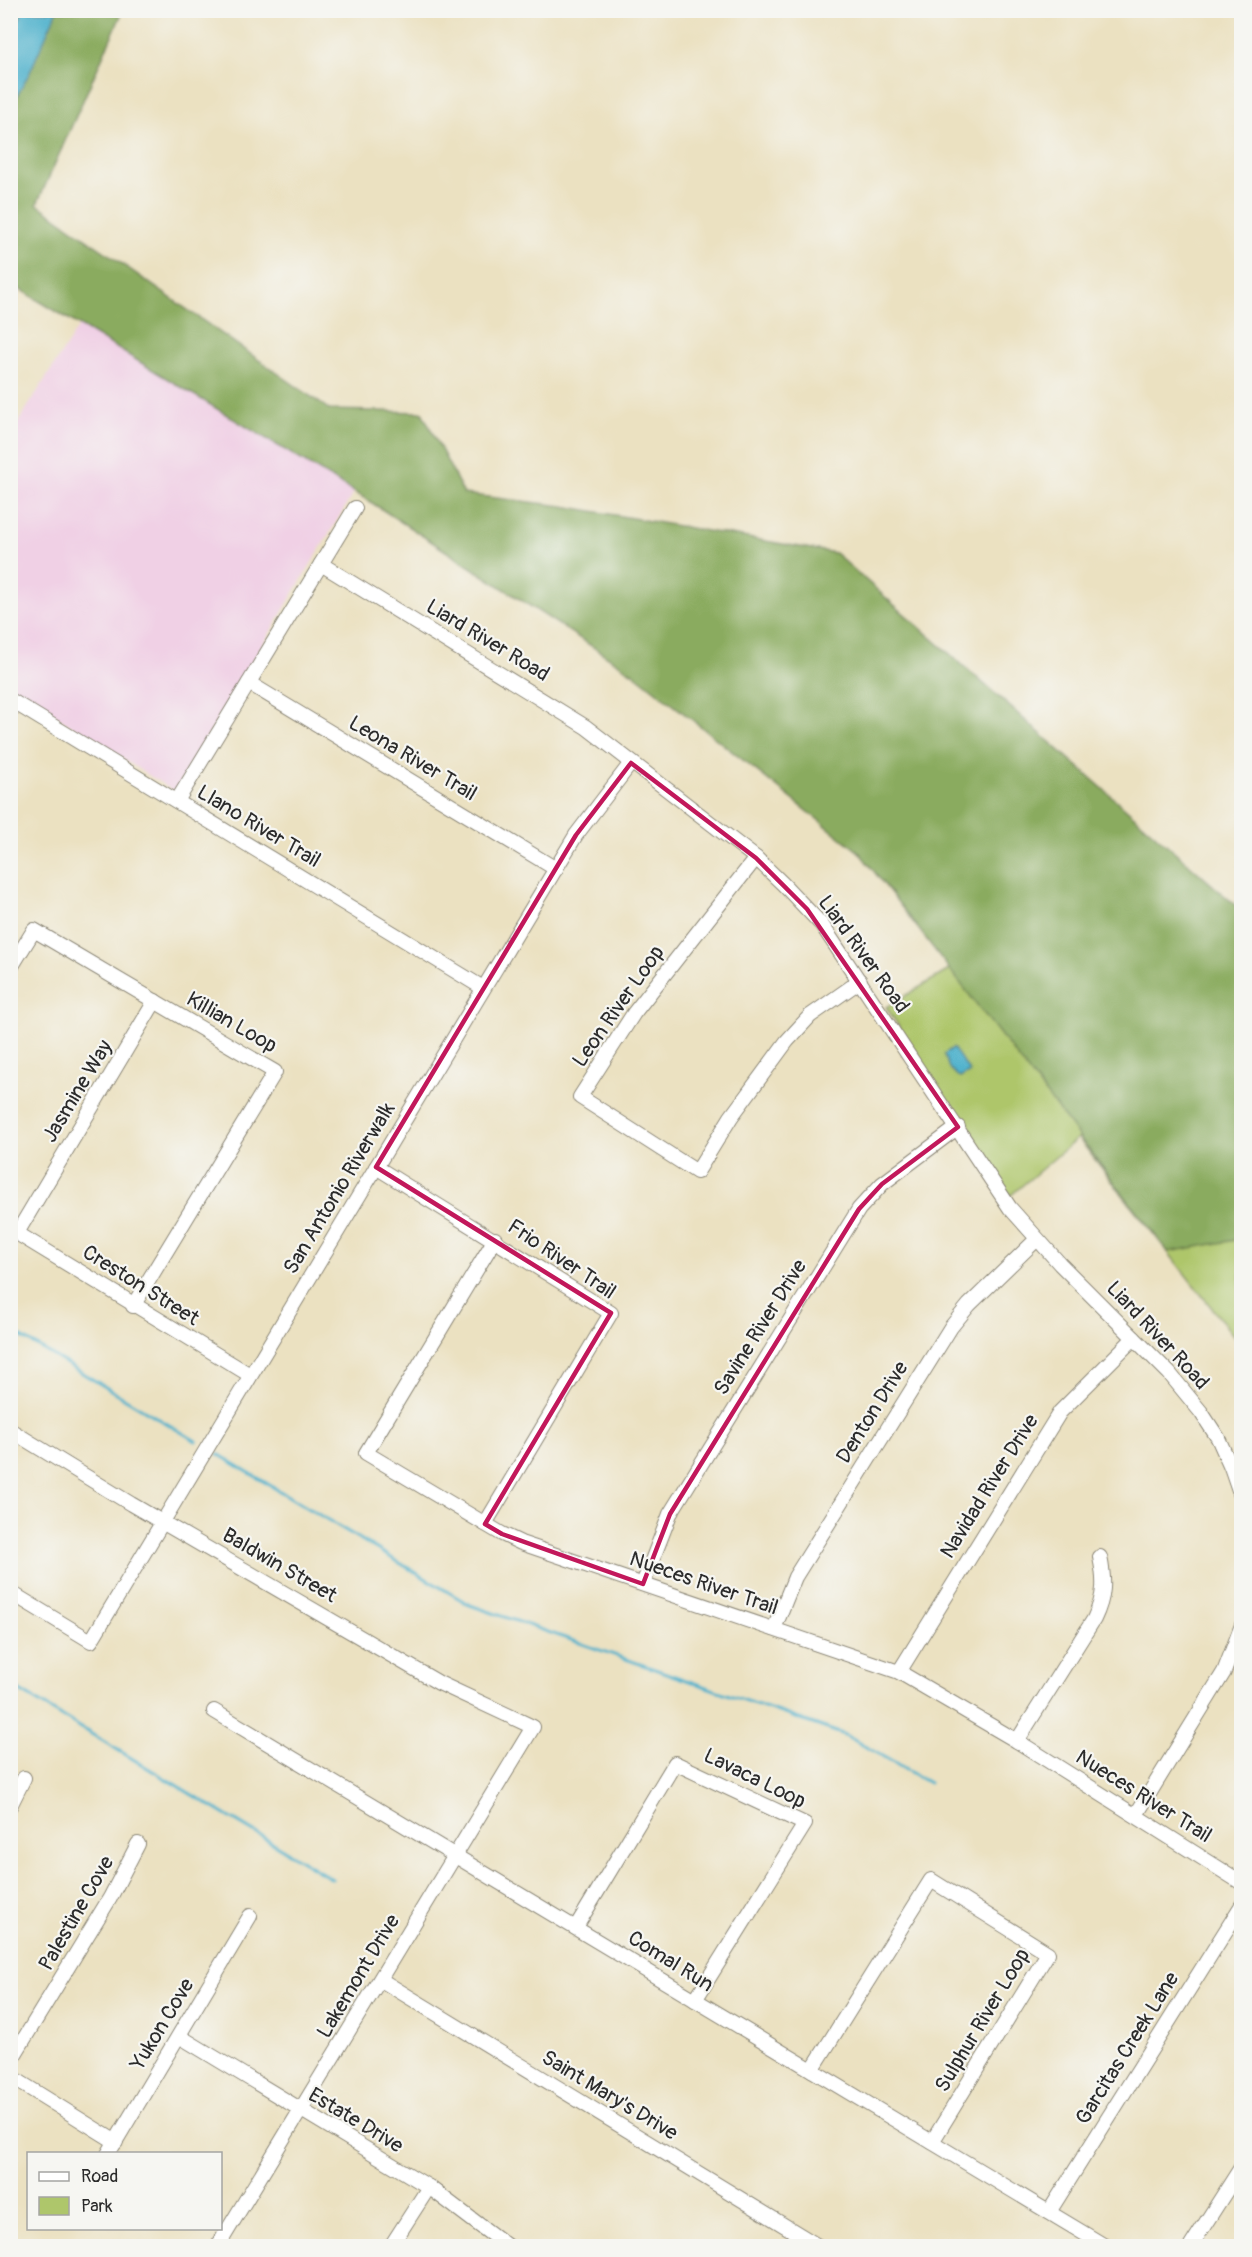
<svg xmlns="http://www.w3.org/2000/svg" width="1252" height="2257" viewBox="0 0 1252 2257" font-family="Pangolin,sans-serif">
<rect width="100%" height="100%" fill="#f6f6f2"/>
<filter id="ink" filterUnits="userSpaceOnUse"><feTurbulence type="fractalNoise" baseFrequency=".0167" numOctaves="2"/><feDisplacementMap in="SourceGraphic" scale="12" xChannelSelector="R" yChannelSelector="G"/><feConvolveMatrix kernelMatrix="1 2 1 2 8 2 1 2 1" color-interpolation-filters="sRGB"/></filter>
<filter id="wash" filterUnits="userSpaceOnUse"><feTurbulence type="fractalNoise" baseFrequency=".008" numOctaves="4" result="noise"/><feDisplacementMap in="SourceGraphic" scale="24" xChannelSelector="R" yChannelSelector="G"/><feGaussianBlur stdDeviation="1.35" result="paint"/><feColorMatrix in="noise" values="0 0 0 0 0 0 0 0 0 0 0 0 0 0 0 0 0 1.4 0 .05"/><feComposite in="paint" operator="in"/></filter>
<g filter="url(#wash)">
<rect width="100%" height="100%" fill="#ebe1c1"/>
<polygon fill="#f0d0e5" points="80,324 354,492 175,792 11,688 10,435"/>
<polygon fill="#aec66b" stroke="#6c784b" stroke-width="1.5" points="1103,915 1241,998 1241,1345 1078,1138 1010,1196 886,1007 949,970"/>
<polygon fill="#8aab5f" stroke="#5a6b45" stroke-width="1.5" points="11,11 123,11 37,204 330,410 422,412 464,494 563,506 835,553 1241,910 1241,1239 1168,1252 859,852 633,673 369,501 11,284"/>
<g fill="#4db1cc" stroke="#3c6e7c" stroke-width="1.5">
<polygon points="23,11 57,11 30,72 11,107 11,38"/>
<polygon points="953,1048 970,1072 960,1078 949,1068 944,1054"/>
</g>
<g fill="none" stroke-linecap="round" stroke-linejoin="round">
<g stroke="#4db1cc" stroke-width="3">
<polyline points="10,1330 196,1441"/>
<polyline points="218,1454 470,1605 845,1735 929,1783"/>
<polyline points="10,1685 332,1879"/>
</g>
</g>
</g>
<g filter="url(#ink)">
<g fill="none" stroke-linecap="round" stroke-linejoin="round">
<g stroke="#8b8676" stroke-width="16">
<g id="minor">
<polyline points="321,564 586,727 756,858 783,884 822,925 1010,1208 1060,1264 1169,1373 1201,1412 1218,1438 1231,1467 1242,1499"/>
<polyline points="249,683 556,869"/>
<polyline points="10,703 12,701 483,988"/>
<polyline points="177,801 355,508"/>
<polyline points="756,858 634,1013 580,1097 697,1172 731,1117 787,1041 810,1016 860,981"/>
<polyline points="10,969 34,930 275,1072 133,1306"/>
<polyline points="376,1167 611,1313 485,1524"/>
<polyline points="10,1229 250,1375"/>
<polyline points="17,1233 155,1001"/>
<polyline points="495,1239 366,1453 502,1534 521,1543 899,1672 1017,1741 1242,1883"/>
<polyline points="10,1430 131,1504 439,1683 533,1727 218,2246"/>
<polyline points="643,1584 670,1514 859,1209 882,1184 958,1127"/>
<polyline points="10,1592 91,1641 576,835 631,763"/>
<polyline points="774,1629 795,1577 951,1327 969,1305 1037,1239"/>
<polyline points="899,1672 1060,1412 1134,1338"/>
<polyline points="214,1711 1105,2246"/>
<path d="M1017 1741 1094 1619C1105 1596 1105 1581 1100 1557"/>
<polyline points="10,1806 24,1778"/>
<polyline points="1136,1815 1224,1672 1242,1625"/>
<polyline points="576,1927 675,1763 805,1824 695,2000"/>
<polyline points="381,1980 818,2246"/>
<polyline points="179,2036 429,2187 507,2246"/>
<polyline points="10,2062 110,1898 138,1844"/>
<polyline points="812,2070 931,1880 1048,1953 932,2142"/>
<polyline points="10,2076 116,2142"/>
<polyline points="108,2154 250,1916"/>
<polyline points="1049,2212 1242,1905"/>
<polyline points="391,2246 429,2187"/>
<polyline points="1191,2246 1242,2166"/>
</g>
</g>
<use href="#minor" stroke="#fff" stroke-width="14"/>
</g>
</g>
<path fill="none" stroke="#c2185b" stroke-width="4.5" stroke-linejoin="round" d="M631 763 756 858 807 909 958 1127 882 1184 859 1209 670 1514 643 1584 502 1534 485 1524 611 1313 376 1167 576 835Z"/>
<g text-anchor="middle" stroke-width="4.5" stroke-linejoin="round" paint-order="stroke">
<g font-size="21" fill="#2b2b2b" stroke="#f6f6f2">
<text transform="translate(488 640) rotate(31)" y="7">Liard River Road</text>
<text transform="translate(413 758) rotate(31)" y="7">Leona River Trail</text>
<text transform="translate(259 826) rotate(31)" y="7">Llano River Trail</text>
<text transform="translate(864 954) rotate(54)" y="7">Liard River Road</text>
<text transform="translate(618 1006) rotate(-55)" y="7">Leon River Loop</text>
<text transform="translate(232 1022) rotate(30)" y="7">Killian Loop</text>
<text transform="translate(77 1091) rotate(-59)" y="7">Jasmine Way</text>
<text transform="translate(339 1188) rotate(-59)" y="7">San Antonio Riverwalk</text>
<text transform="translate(562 1259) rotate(34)" y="7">Frio River Trail</text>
<text transform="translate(141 1285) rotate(32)" y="7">Creston Street</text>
<text transform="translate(760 1327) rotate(-58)" y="7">Savine River Drive</text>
<text transform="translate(1158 1335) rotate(47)" y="7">Liard River Road</text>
<text transform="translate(872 1412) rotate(-58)" y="7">Denton Drive</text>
<text transform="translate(989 1486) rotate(-58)" y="7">Navidad River Drive</text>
<text transform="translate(280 1565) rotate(30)" y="7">Baldwin Street</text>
<text transform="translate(704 1583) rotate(19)" y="7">Nueces River Trail</text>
<text transform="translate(755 1778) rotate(26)" y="7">Lavaca Loop</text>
<text transform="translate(1144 1796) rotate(32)" y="7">Nueces River Trail</text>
<text transform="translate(76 1913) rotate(-60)" y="7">Palestine Cove</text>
<text transform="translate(671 1961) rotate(32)" y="7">Comal Run</text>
<text transform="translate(358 1976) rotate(-59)" y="7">Lakemont Drive</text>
<text transform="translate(982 2020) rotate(-59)" y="7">Sulphur River Loop</text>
<text transform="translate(162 2024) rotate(-59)" y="7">Yukon Cove</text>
<text transform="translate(1127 2048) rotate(-58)" y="7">Garcitas Creek Lane</text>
<text transform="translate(610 2095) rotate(31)" y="7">Saint Mary's Drive</text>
<text transform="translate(356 2120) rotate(31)" y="7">Estate Drive</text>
</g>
</g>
<rect width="1252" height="2257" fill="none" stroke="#f6f6f2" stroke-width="36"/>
<rect x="27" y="2152" width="195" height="78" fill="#f6f6f2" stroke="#a5a5a2" stroke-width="1.5"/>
<rect x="39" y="2172" width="30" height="9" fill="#ffffff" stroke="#a5a5a2" stroke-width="1.5"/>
<text x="81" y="2182" font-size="18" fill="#2b2b2b">Road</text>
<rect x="39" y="2197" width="30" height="18" fill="#aec66b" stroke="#a5a5a2" stroke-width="1.5"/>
<text x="81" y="2212" font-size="18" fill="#2b2b2b">Park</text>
</svg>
